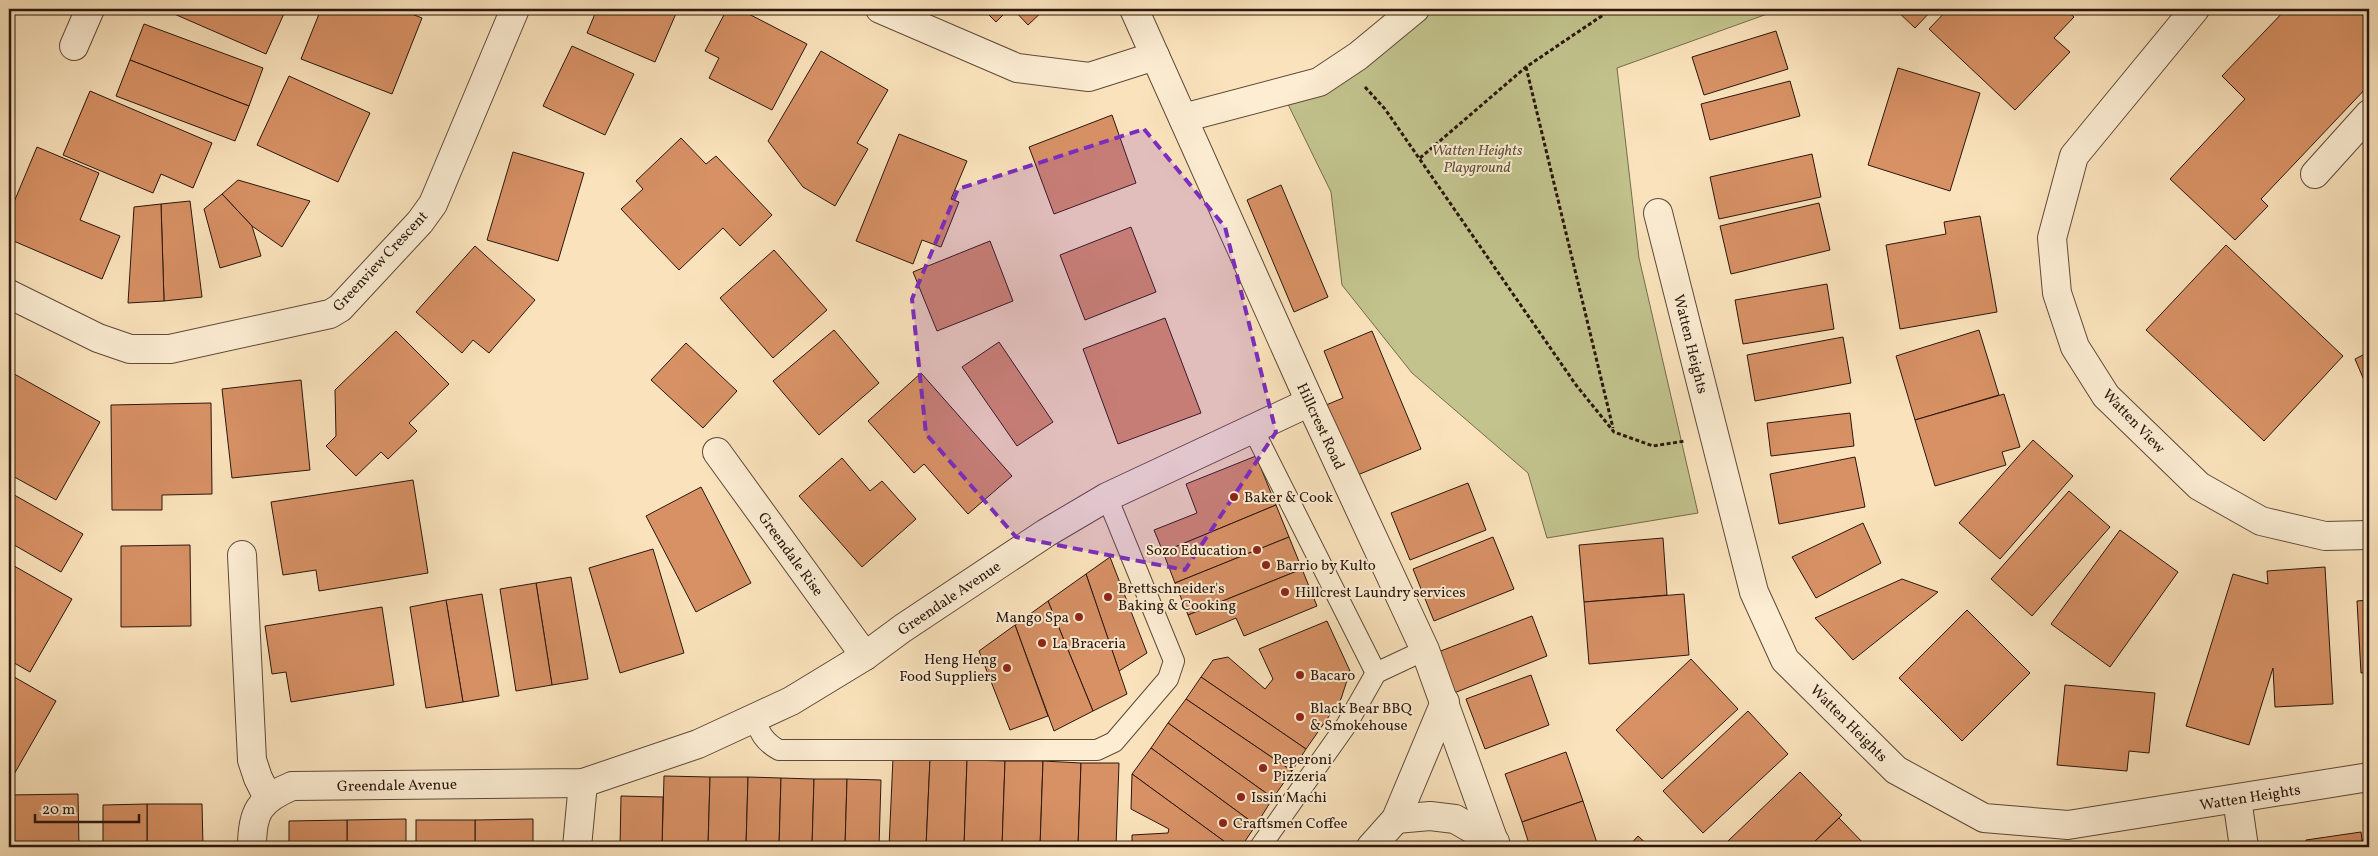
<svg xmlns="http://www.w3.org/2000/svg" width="2378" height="856" viewBox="0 0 2378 856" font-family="Vollkorn,serif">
<rect width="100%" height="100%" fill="#fae3bc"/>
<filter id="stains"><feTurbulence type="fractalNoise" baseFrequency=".004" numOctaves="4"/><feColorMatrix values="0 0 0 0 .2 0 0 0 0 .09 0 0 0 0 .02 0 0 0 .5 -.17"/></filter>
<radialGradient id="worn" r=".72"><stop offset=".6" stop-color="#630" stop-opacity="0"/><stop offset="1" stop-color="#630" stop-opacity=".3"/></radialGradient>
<polygon fill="#c2c38d" stroke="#766c4d" points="1426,9 1781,9 1617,68 1639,258 1698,513 1547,538 1528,473 1412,373 1342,285 1331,192 1283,94"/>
<g fill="#d79165" stroke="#2b160d">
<polygon points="174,9 286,9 266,54 172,13"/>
<polygon points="321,9 399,9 422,18 392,94 301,59"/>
<polygon points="597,9 678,9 655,62 587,33"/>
<polygon points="727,9 739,9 807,44 772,110 709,78 719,58 705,51"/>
<polygon points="983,9 1009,9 996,22"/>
<polygon points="1013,9 1045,9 1028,25"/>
<polygon points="1895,9 1933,9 1915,28"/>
<polygon points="1948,9 2065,9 2074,17 2054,38 2070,52 2015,110 1929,29"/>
<polygon points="2286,9 2369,9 2369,85 2261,199 2268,206 2235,240 2170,179 2245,99 2222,76"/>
<polygon points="144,24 263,68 249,106 130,60"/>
<polygon points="1776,31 1788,69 1704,95 1692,57"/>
<polygon points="572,46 634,74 605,135 543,106"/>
<polygon points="821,51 888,90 857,143 868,149 835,206 803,187 768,141"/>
<polygon points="130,60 249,106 235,141 116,96"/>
<polygon points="1898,68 1980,93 1950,191 1868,165"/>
<polygon points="289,76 370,113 338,182 257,145"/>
<polygon points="1790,81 1800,116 1710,140 1701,104"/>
<polygon points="90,91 212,143 193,188 161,174 153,193 63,155"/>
<polygon points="1112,115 1136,183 1054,214 1029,147"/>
<polygon points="899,134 967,161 951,199 959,202 941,247 922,240 913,264 856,241"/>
<polygon points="681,138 706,164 716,156 772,215 740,246 723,228 679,270 621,209 643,189 636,181"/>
<polygon points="37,147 99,173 80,220 120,236 102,279 9,239 9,214"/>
<polygon points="513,152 584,173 558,261 487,240"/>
<polygon points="1812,154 1821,197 1719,219 1710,177"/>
<polygon points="238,180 310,201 282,247 252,226 222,194"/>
<polygon points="1281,185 1328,297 1294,312 1247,200"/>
<polygon points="222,194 252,226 261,256 220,268 204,209"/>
<polygon points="190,201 202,297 164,301 161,204"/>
<polygon points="1819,203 1830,250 1731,274 1720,226"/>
<polygon points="161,204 164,301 128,303 134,207"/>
<polygon points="1980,216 1997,312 1900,329 1886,245 1946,234 1944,222"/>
<polygon points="1131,227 1156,292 1085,320 1060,255"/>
<polygon points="990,241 1013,301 937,331 913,272"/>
<polygon points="2226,245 2343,356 2264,441 2146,330"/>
<polygon points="475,246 535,300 489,353 473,340 462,353 416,312"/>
<polygon points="774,250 827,310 773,358 720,298"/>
<polygon points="1827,284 1834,329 1743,344 1735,300"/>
<polygon points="1165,318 1201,413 1118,444 1083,349"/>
<polygon points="834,330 879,383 819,435 773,381"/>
<polygon points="1979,330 1999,395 1915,420 1896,356"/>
<polygon points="396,331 449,384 409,423 417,431 388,459 381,452 356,476 326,446 336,436 335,390"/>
<polygon points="1372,331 1421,449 1355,476 1326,405 1343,398 1324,351"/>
<polygon points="1843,337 1851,383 1755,401 1747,355"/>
<polygon points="999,342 1053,422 1017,446 962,367"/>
<polygon points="686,343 737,391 703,428 651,380"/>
<polygon points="2369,352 2369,392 2355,359"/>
<polygon points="9,371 100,422 56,500 9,474"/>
<polygon points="921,373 1012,476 968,514 924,464 914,473 868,421"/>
<polygon points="301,380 310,470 232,478 222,389"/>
<polygon points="2004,394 2020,447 2002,452 2006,465 1935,486 1915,420"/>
<polygon points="211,403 212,494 162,495 162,510 112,510 111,405"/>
<polygon points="1850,413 1854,446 1771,456 1767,423"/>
<polygon points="2033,440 2073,476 2000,559 1959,523"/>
<polygon points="1256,456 1276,505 1163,552 1154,530 1197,513 1186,484"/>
<polygon points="1855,457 1865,507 1779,524 1770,474"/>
<polygon points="842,458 870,491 882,481 916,519 862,567 799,496"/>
<polygon points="413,480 428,573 319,591 316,570 283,575 271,502"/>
<polygon points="1468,483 1486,530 1410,560 1391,513"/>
<polygon points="701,487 751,583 696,612 646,516"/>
<polygon points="2069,491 2110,527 2032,616 1991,579"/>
<polygon points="9,492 83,534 61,572 9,542"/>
<polygon points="1276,505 1289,537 1175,583 1163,552"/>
<polygon points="1863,523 1881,563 1816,598 1792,557"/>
<polygon points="2120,530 2178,572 2110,667 2051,624"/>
<polygon points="1289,537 1302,569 1188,615 1175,583"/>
<polygon points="1493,537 1514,589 1434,621 1413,569"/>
<polygon points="1663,538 1667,595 1584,602 1579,545"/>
<polygon points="190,545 191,626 121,627 121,546"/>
<polygon points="653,549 684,653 620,673 589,568"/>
<polygon points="1110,557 1147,653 1119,671 1086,574"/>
<polygon points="9,563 72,599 30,672 9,660"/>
<polygon points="2325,567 2333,704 2275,707 2273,668 2249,745 2186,726 2233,574 2268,584 2267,571"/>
<polygon points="1302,569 1317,606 1244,636 1236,618 1196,635 1188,615"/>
<polygon points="1086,574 1127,694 1093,711 1048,601"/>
<polygon points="571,577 588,679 552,685 536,583"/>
<polygon points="1902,579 1938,592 1853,660 1815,618"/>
<polygon points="536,583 552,685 516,691 500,589"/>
<polygon points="482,594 499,696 463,702 446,600"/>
<polygon points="1684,594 1689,655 1589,664 1584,602"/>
<polygon points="446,600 463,702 426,708 410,607"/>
<polygon points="2369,600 2369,672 2361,673 2357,601"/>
<polygon points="1048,601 1093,711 1054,731 1015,625"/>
<polygon points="382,607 394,685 291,702 286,672 272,674 265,626"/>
<polygon points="1967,610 2030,673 1962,741 1899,678"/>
<polygon points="1532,616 1547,656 1454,693 1438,652"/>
<polygon points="1327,621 1350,671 1341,699 1306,749 1201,677 1213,660 1228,657 1265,689 1273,679 1259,649"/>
<polygon points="1015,625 1048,716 1010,730 979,651"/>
<polygon points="1691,659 1738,709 1662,779 1616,730"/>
<polygon points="9,674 56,701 9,783"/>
<polygon points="1531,675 1549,725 1485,749 1466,699"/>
<polygon points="1201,677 1306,749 1292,771 1186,699"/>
<polygon points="2065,685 2155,693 2149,753 2129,751 2127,771 2057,765"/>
<polygon points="1186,699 1292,771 1273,798 1168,723"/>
<polygon points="1748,711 1788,754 1703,833 1663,791"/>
<polygon points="1168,723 1273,798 1256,825 1151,748"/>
<polygon points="1151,748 1256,825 1241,847 1232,847 1132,774"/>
<polygon points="1566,752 1583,801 1522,822 1505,774"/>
<polygon points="893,758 930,759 926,847 889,847"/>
<polygon points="930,759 967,760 964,847 926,847"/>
<polygon points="967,760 1005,761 1002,847 964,847"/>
<polygon points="1005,761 1043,761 1040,847 1002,847"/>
<polygon points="1043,761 1081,763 1078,847 1040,847"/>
<polygon points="1081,763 1119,763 1116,847 1078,847"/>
<polygon points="1800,772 1842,815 1809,847 1733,847 1728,841"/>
<polygon points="1132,774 1232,847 1132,847 1132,835 1168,833 1169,829 1131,809"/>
<polygon points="664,776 710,777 708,847 662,847"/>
<polygon points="710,777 748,777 746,847 708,847"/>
<polygon points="748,777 781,778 779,847 746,847"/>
<polygon points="781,778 814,779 812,847 779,847"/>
<polygon points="814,779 847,779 845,847 812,847"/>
<polygon points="847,779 881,780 879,847 845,847"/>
<polygon points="78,794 79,847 9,847 9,795"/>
<polygon points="621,796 663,797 662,847 620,847"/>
<polygon points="1583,801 1597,843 1584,847 1530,847 1522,822"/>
<polygon points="147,804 202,804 203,847 147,847"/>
<polygon points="147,804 147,847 103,847 103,805"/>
<polygon points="1839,818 1867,847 1809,847"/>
<polygon points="406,819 406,847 347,847 347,820"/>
<polygon points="533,819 533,847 475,847 475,820"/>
<polygon points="347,820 347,847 289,847 289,821"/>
<rect x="416" y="820" width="59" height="27"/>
<polygon points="2361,832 2363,847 2307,847 2306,840"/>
<polygon points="1638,836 1650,847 1628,847"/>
<polygon points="2369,839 2369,847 2363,847 2362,840"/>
</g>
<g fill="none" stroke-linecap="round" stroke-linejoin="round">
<g stroke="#5f4939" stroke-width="22">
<g id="lane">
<polyline points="1252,427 1376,673"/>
<path d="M754 718C760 733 764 742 779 750H1097L1114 742 1168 679 1174 661 1107 497"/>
<polyline points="1260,847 1347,724 1376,673 1425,650"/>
</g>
</g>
<g stroke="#5f4939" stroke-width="30">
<g id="street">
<polyline points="880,9 1017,68 1089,77 1155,56"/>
<polyline points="1134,9 1310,402 1425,650 1496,847"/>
<polyline points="2195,9 2074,156 2052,238 2057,293 2075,347 2106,396 2199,486 2261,521 2325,536 2369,535"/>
<polyline points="74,46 90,9"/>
<polyline points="1183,118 1319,82 1358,56 1415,9"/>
<polyline points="2315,174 2369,114"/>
<polyline points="1658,213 1754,592 1785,660 1896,770 1984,818 2068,825 2369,777"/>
<polyline points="9,294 98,338 130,349 170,349 330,314 340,308 420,222 433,204 515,9"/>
<polyline points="717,452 865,656"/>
<polyline points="242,555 252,760 258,778 268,798"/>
<polyline points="2237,799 2244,847"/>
<polyline points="1396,819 1430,816 1455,819 1495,842"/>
<path d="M252 847C252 812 259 800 292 786L583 783 698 744 791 701 865 656 903 628 1046 533 1107 497 1310 402"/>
<polyline points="577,847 583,783"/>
<polyline points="1371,847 1396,819 1445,702"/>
</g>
</g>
<g stroke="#2b160d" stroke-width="3" stroke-dasharray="4 2.5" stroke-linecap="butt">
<polyline points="1526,67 1613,428"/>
<polyline points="1365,87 1385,109 1576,385 1614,432 1653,446 1685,441"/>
<polyline points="1420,158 1526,67 1612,9"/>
</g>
<use href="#lane" stroke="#fcedd3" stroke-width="20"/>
<use href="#street" stroke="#fcedd3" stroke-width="28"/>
</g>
<path fill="#7b2cbf" fill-opacity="0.2" stroke="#7b2cbf" stroke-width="4" stroke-dasharray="10 6" stroke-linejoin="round" d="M1144 129 1225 227 1276 432 1185 570 1016 537 926 434 912 299 958 189Z"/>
<g fill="#8f2418" stroke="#fcedd3" stroke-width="2">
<circle cx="1234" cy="497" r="5"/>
<circle cx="1257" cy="550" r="5"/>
<circle cx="1266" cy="565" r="5"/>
<circle cx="1285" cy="592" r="5"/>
<circle cx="1108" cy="597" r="5"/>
<circle cx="1079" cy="617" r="5"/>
<circle cx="1042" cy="643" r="5"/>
<circle cx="1007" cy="668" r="5"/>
<circle cx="1300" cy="675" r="5"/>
<circle cx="1300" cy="717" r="5"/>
<circle cx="1263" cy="768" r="5"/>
<circle cx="1241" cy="797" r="5"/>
<circle cx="1223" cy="823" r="5"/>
</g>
<g text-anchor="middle" stroke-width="4" stroke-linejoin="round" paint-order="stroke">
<g font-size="15" font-style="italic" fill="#60533a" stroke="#fcedd3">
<text x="1477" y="155">Watten Heights<tspan x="1477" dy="17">Playground</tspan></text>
</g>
<g font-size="15" fill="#2b160d" stroke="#fcedd3">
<text transform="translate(380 261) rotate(-47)" y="5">Greenview Crescent</text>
<text transform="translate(1691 344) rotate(76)" y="5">Watten Heights</text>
<text transform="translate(2134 421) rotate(46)" y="5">Watten View</text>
<text transform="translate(1321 426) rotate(65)" y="5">Hillcrest Road</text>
<text transform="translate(791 554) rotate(54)" y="5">Greendale Rise</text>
<text transform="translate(949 598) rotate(-34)" y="5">Greendale Avenue</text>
<text transform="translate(1849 723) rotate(45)" y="5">Watten Heights</text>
<text transform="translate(397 785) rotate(-1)" y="5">Greendale Avenue</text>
<text transform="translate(2250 797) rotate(-9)" y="5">Watten Heights</text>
</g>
<g font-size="15" fill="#2b160d" stroke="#fcedd3" text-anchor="start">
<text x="1244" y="502">Baker &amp; Cook</text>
<text x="1247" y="555" text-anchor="end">Sozo Education</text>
<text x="1276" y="570">Barrio by Kulto</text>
<text x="1118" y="593">Brettschneider's<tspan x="1118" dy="17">Baking &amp; Cooking</tspan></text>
<text x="1295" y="597">Hillcrest Laundry services</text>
<text x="1069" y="622" text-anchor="end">Mango Spa</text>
<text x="1052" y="648">La Braceria</text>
<text x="997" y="664" text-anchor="end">Heng Heng<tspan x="997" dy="17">Food Suppliers</tspan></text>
<text x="1310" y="680">Bacaro</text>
<text x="1310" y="713">Black Bear BBQ<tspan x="1310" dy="17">&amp; Smokehouse</tspan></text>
<text x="1273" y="764">Peperoni<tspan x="1273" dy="17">Pizzeria</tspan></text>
<text x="1251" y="802">Issin Machi</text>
<text x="1233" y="828">Craftsmen Coffee</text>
</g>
</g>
<rect width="2378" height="856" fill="none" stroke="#fae3bc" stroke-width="30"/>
<rect x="10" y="10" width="2358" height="836" fill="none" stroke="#2b160d" stroke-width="2.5"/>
<rect x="15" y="15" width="2348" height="826" fill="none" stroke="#2b160d"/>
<path d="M35 814v8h104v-8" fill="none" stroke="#2b160d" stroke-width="2.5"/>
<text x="42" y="814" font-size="15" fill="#2b160d" stroke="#fcedd3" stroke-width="4" paint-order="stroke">20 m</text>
<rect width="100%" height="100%" filter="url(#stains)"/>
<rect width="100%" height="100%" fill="url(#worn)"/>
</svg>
